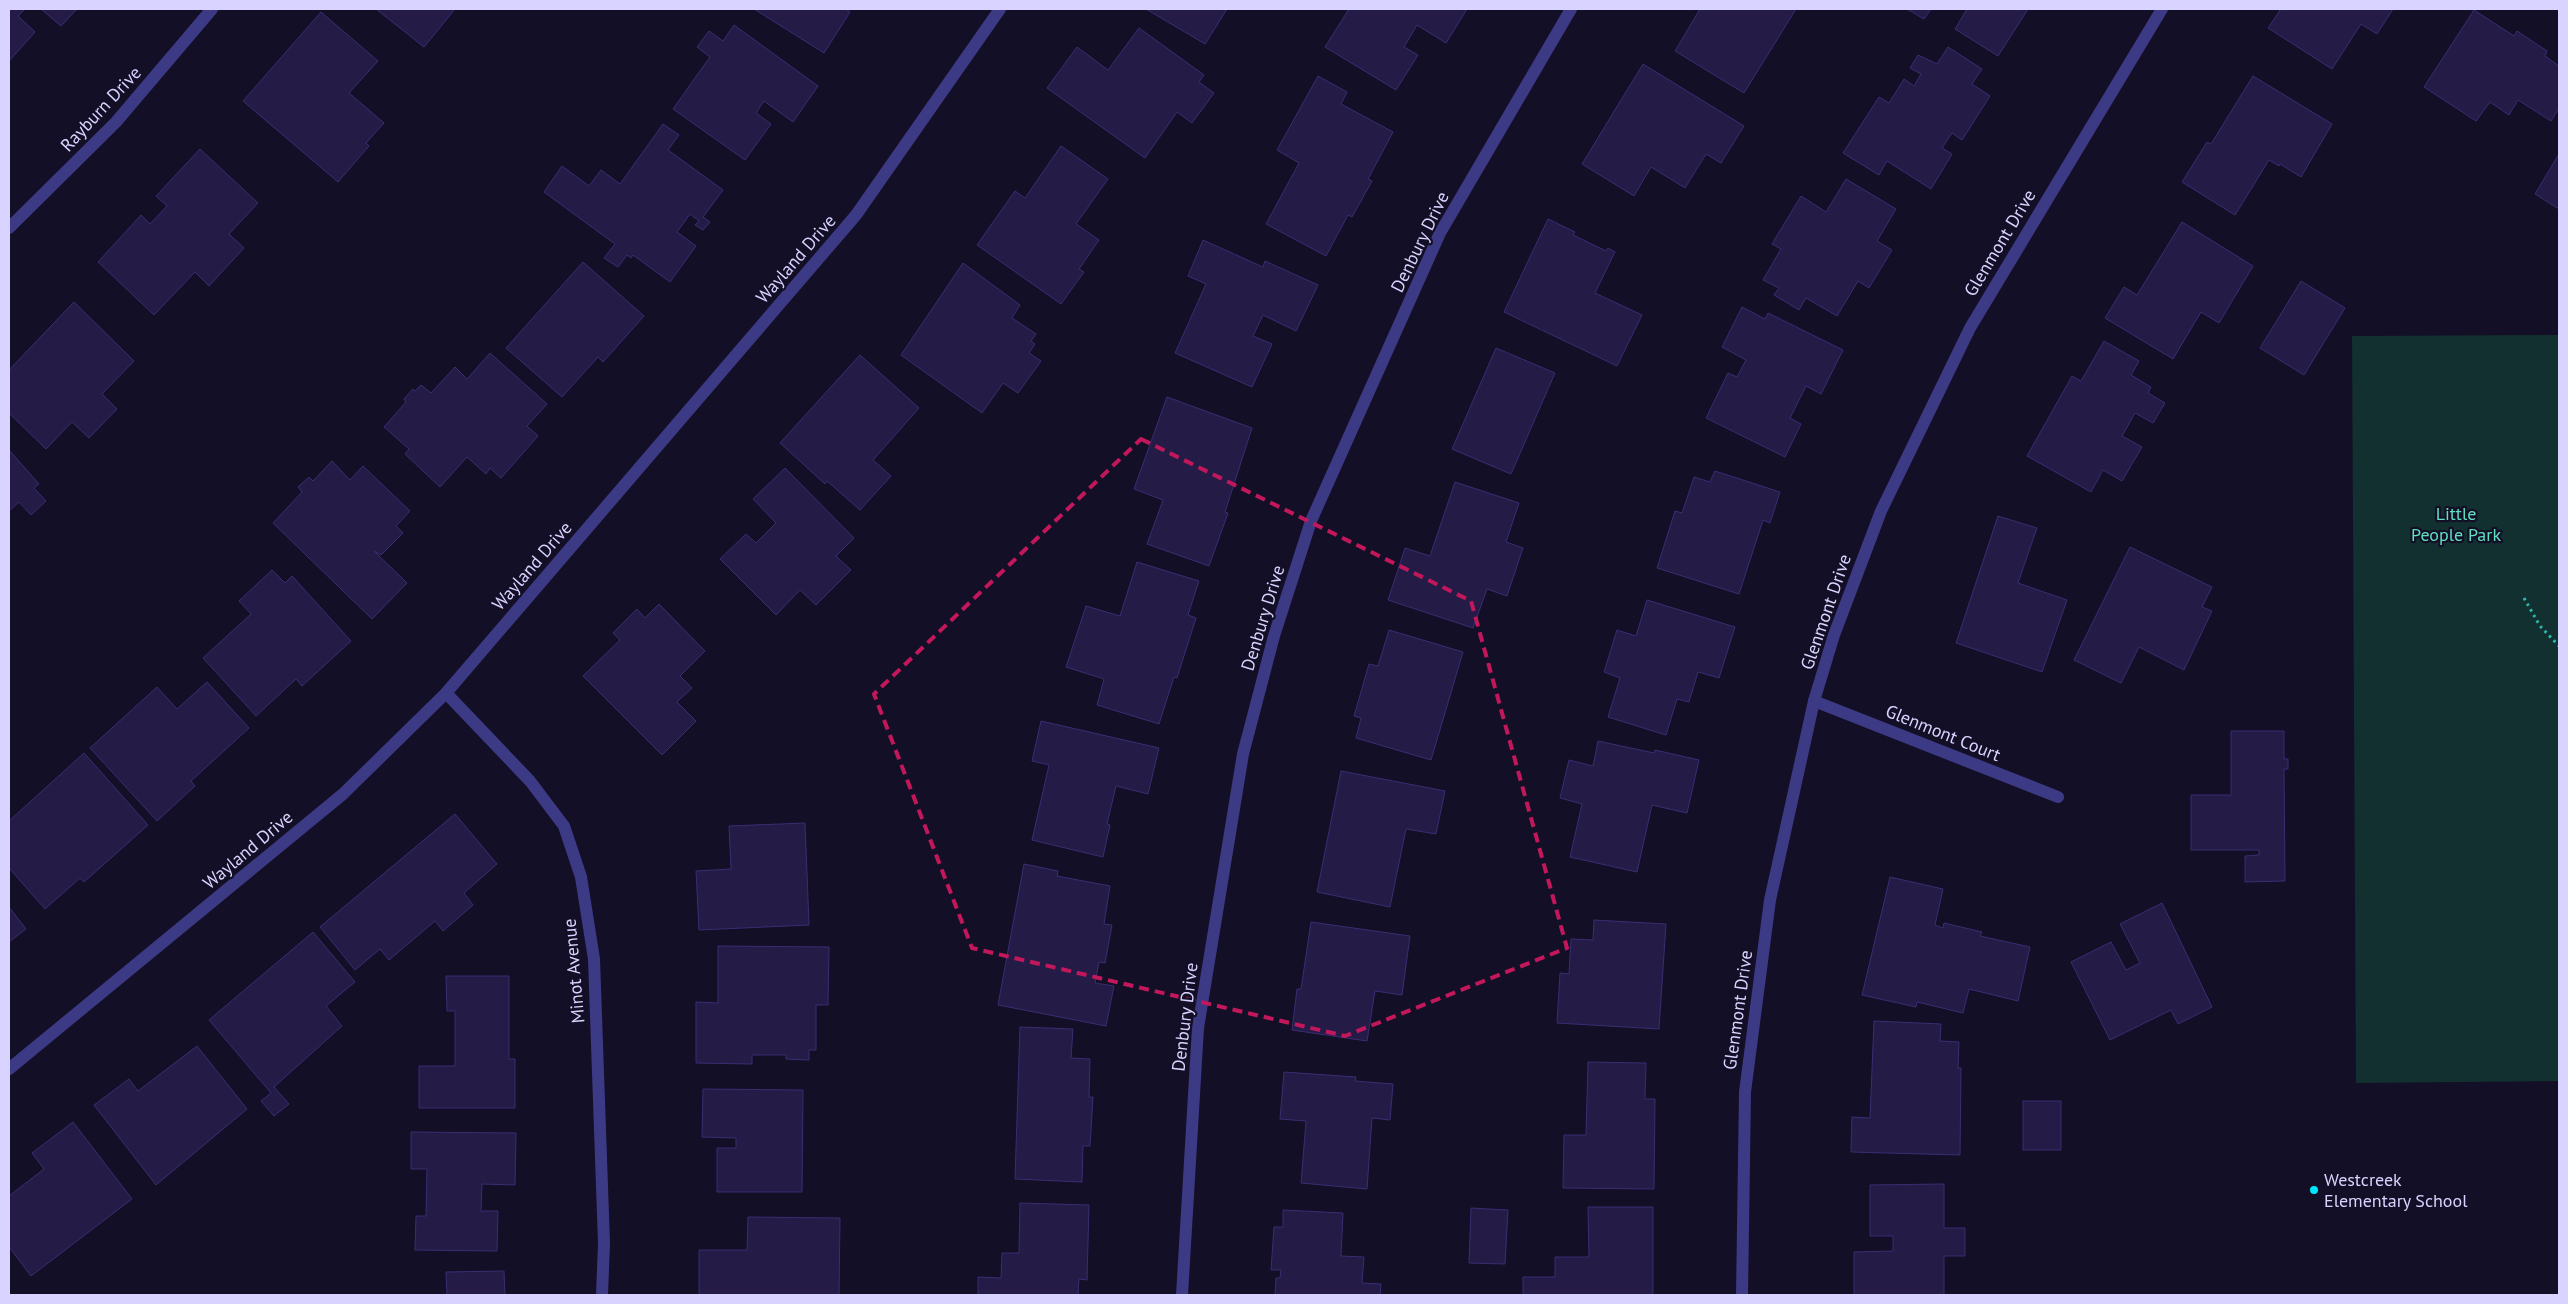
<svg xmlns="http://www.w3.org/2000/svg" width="2568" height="1304" viewBox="0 0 2568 1304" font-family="'PT Sans',sans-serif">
<rect width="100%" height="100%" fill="#130f26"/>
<polygon fill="#12302f" points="2559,335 2559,1081 2356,1083 2352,336"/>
<g fill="#241b47" stroke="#3b2d73">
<polygon points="9,9 25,9 18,16 35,32 9,61"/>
<polygon points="41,9 77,9 61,26"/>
<polygon points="376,9 455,9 424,47"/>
<polygon points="754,9 846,9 850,12 824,53"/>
<polygon points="1146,9 1227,9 1205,44"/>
<polygon points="1349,9 1467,9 1446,43 1417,25 1404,47 1418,55 1396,90 1325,47"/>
<polygon points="1700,9 1796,9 1744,93 1675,51"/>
<polygon points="1907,9 1931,9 1924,19"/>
<polygon points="1967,9 2028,9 1998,56 1955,29"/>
<polygon points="2281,9 2393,9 2377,34 2361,24 2332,69 2268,28"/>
<polygon points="2474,10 2514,36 2517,31 2547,51 2545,56 2559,66 2559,108 2551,121 2518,100 2509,115 2490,102 2476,121 2424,87"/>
<polygon points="321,12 378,61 349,93 384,123 366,143 369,146 338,182 243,101"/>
<polygon points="734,25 818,86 793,122 764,101 756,113 771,124 745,160 673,109 710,57 697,47 709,31 723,41"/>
<polygon points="1139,28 1204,75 1199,82 1214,93 1192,123 1177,112 1145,158 1047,88 1077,47 1108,70"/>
<polygon points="1948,47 1982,69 1972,84 1990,96 1962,140 1952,133 1942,148 1952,154 1931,189 1887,161 1879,175 1843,153 1879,97 1889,103 1904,79 1914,86 1921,74 1910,68 1918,55 1937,64"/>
<polygon points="1643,64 1744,126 1721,163 1706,154 1685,188 1651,167 1634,196 1582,164"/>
<polygon points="1318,76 1347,92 1341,104 1393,132 1368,179 1372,181 1352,217 1348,215 1326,256 1266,224 1299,163 1277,150"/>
<polygon points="2253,76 2332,124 2301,177 2280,164 2279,166 2269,160 2235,215 2182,182 2207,142 2211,144"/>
<polygon points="663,124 679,135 668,150 723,190 703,217 710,222 703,230 695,225 699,221 690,214 677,232 696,246 670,282 633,255 631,258 627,255 618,267 604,258 615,244 544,192 562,166 589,186 601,170 620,184"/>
<polygon points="1061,146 1108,179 1076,224 1099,240 1079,269 1084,272 1061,304 977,245 1015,191 1025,198"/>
<polygon points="200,149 258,203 229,234 244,248 209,286 195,272 154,315 98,262 141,215 150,224 167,206 156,196"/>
<polygon points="2559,154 2559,209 2535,194"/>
<polygon points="1846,179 1896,209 1877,241 1892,250 1869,288 1858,281 1837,316 1806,298 1799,310 1774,295 1779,288 1763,280 1781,249 1772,244 1801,196 1826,212"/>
<polygon points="1548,219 1575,232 1573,235 1606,251 1608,248 1615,252 1595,293 1642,315 1617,366 1504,312"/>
<polygon points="2182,222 2253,266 2219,323 2201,312 2173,359 2105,318 2124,287 2137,295"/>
<polygon points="1203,240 1263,267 1265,261 1318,285 1296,331 1263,315 1253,336 1272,344 1252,387 1175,353 1206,284 1188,276"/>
<polygon points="583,262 644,316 603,362 598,357 562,397 506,348"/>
<polygon points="963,263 1020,305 1012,318 1036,334 1031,341 1035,344 1029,353 1041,361 1018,393 1003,383 982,413 901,355"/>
<polygon points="2301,281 2345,308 2304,375 2260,348"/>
<polygon points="74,302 134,361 102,394 117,409 89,438 72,422 46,449 9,413 9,370"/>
<polygon points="1742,307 1765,319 1768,313 1843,350 1821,394 1806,386 1790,418 1801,424 1785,457 1706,418 1728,373 1737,377 1746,360 1722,347"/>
<polygon points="2104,341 2139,361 2131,375 2151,387 2148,393 2165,403 2153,423 2135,413 2122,436 2142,447 2122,481 2103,470 2091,492 2027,456 2072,376 2081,381"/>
<polygon points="1496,348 1555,373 1511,474 1452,449"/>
<polygon points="490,353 547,404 527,426 538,436 501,478 490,468 486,474 467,457 440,487 405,454 409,449 384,427 406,402 404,399 413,389 415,391 421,385 431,393 455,367 467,379"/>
<polygon points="860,355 919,408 873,460 891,476 860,510 827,481 825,484 780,443"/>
<polygon points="1167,397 1252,428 1225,512 1228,513 1209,566 1147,544 1163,500 1134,489"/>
<polygon points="9,450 39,484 34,488 46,501 31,515 19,502 9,511"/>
<polygon points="332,461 350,480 363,466 410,511 396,526 403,533 381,555 374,551 407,583 372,619 273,523 302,492 298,487 309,477 313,481"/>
<polygon points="785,468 854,538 836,556 851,570 816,605 800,590 776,615 720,559 746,534 756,543 776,523 753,499"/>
<polygon points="1715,471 1780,492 1770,523 1763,520 1739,594 1657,568 1675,511 1682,513 1694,477 1710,482"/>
<polygon points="1455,482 1519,503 1506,542 1523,548 1507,596 1487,589 1473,628 1388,600 1405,548 1430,556"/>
<polygon points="1998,516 2037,528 2018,583 2067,600 2042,672 1956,643"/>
<polygon points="2130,547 2212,587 2202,607 2212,611 2184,670 2139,647 2121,683 2074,660"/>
<polygon points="1137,562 1199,581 1188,615 1196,618 1177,678 1174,677 1159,724 1097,705 1104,679 1066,667 1086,606 1120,616"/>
<polygon points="272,570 285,583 292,576 351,641 302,686 296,679 256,716 203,658 251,614 239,601"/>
<polygon points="1647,600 1735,627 1719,678 1698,672 1689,702 1677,699 1666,735 1608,717 1620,678 1604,672 1617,630 1636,636"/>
<polygon points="659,604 705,651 680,676 692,688 677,702 696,721 662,755 583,676 620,640 613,633 637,609 645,618"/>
<polygon points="1389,630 1463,652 1431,760 1356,738 1361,718 1354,716 1369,664 1378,666"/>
<polygon points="207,682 249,728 191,781 195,786 157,821 90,748 157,687 177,709"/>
<polygon points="1041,721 1159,748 1148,794 1116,786 1107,824 1110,825 1103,857 1032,840 1049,765 1032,761"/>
<polygon points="2231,731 2284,731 2284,759 2288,759 2288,769 2284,769 2285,881 2245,882 2245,856 2259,855 2259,850 2191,850 2191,795 2231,795"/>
<polygon points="1598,741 1654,753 1655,750 1699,760 1687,813 1652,805 1637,872 1570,857 1582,804 1560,798 1569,760 1593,766"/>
<polygon points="84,753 148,825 84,882 80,878 45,909 9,868 9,821"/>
<polygon points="1341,771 1445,791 1436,834 1406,829 1390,907 1317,892"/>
<polygon points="455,814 497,864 464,893 473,905 443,931 435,921 389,960 380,949 355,970 320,927"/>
<polygon points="805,823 809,925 699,930 696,871 731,869 729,826"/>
<polygon points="1024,864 1058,871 1057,876 1110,886 1104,924 1112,925 1105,963 1099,962 1095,983 1114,986 1106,1026 998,1005"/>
<polygon points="1890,877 1943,889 1935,925 1943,928 1944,923 1982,932 1980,936 2030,947 2018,1001 1969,989 1963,1013 1917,1002 1916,1007 1862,995"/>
<polygon points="2162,903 2212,1007 2178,1024 2171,1010 2110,1040 2071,962 2111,942 2126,970 2140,963 2120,924"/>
<polygon points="9,907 26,929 9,942"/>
<polygon points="1594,920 1666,924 1659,1029 1557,1023 1560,973 1569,974 1571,939 1593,940"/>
<polygon points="1311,922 1410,936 1402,995 1375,991 1367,1041 1292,1030 1297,989 1301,989"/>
<polygon points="313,932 355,982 326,1006 342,1026 274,1087 289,1104 274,1116 261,1101 271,1093 209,1020"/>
<polygon points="718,946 829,947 828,1005 816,1005 816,1050 809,1050 809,1060 786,1059 786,1055 752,1055 752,1064 696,1063 696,1002 718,1003"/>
<polygon points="446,976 509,976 509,1059 515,1059 515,1108 419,1108 419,1066 455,1066 455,1011 447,1011"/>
<polygon points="1874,1021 1941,1024 1940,1041 1959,1042 1958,1068 1961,1068 1960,1155 1851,1152 1852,1117 1870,1118"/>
<polygon points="1020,1027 1073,1029 1071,1058 1090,1059 1089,1097 1093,1097 1090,1146 1083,1146 1082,1182 1015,1179"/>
<polygon points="197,1046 247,1109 156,1185 94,1105 129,1079 138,1091"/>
<polygon points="1588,1062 1646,1063 1645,1099 1655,1099 1654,1189 1563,1188 1564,1135 1586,1135"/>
<polygon points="1284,1072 1356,1077 1355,1081 1393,1084 1390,1120 1372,1118 1367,1189 1301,1183 1306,1121 1280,1119"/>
<polygon points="703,1089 803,1090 802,1192 717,1192 717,1148 736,1148 736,1138 702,1137"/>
<rect x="2023" y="1101" width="38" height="49"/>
<polygon points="73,1122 132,1199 31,1276 9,1247 9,1196 44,1169 32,1153"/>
<polygon points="411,1132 516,1133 515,1185 482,1184 481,1211 498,1211 497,1251 415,1250 416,1216 426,1216 427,1169 411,1169"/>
<polygon points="1944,1184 1944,1228 1965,1228 1965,1256 1944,1256 1944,1295 1854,1295 1854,1252 1893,1251 1893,1236 1870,1236 1870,1185"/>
<polygon points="1020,1203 1089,1205 1087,1280 1079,1279 1078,1295 978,1295 978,1277 1001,1278 1002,1253 1019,1253"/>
<polygon points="1588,1207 1653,1207 1653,1295 1523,1295 1523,1277 1555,1277 1555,1257 1589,1257"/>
<polygon points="1471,1208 1508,1210 1505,1264 1469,1263"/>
<polygon points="1283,1210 1343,1213 1341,1256 1364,1257 1362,1283 1381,1284 1380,1295 1275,1295 1276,1278 1280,1278 1281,1270 1271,1270 1274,1227 1283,1227"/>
<polygon points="748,1217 840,1218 839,1295 699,1295 699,1250 747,1250"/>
<polygon points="504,1271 505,1295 447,1295 446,1272"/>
</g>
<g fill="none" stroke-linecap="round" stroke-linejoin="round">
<polyline stroke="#2fb8b0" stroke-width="3" stroke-dasharray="2.5 4" stroke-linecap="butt" points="2524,598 2540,626 2559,646"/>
<g stroke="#3d3a85" stroke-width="12">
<polyline points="9,228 116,122 212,9"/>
<polyline points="446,693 530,781 564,826 581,877 594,959 604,1243 602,1295"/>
<polyline points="1814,701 2058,797"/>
<polyline points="9,1069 343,794 446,693 856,215 1000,9"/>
<polyline points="1182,1295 1198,1028 1243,754 1274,636 1311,521 1440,233 1571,9"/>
<polyline points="1742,1295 1745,1092 1770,900 1814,701 1834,635 1881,511 1970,328 2162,9"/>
</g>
</g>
<path fill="none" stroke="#c2185b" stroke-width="4" stroke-dasharray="10 6" stroke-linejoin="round" d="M1141 439 1471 601 1567 948 1345 1036 972 948 874 694Z"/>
<circle fill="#00e5ff" stroke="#130f26" stroke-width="2" cx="2314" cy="1190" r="5"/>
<g text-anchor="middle" stroke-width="4.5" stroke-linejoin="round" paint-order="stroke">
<g font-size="18" fill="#d9d4ff" stroke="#130f26">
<text transform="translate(101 109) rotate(-47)" y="6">Rayburn Drive</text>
<text transform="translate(1420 242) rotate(-64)" y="6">Denbury Drive</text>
<text transform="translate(2000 243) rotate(-59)" y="6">Glenmont Drive</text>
<text transform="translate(796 259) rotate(-49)" y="6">Wayland Drive</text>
<text transform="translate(532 566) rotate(-49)" y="6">Wayland Drive</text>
<text transform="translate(1826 612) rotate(-71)" y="6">Glenmont Drive</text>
<text transform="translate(1263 618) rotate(-73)" y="6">Denbury Drive</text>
<text transform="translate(1943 733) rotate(22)" y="6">Glenmont Court</text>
<text transform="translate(248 850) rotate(-40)" y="6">Wayland Drive</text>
<text transform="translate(574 971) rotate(-95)" y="6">Minot Avenue</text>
<text transform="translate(1738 1010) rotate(-82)" y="6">Glenmont Drive</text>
<text transform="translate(1185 1017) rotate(-83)" y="6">Denbury Drive</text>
</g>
<g font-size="18" fill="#5fe0c0" stroke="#130f26">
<text x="2456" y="520">Little<tspan x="2456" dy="21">People Park</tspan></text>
</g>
<g font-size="18" fill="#d9d4ff" stroke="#130f26" text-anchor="start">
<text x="2324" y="1186">Westcreek<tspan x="2324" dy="21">Elementary School</tspan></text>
</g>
</g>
<rect width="2568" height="1304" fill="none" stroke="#d9d4ff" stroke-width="20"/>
</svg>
